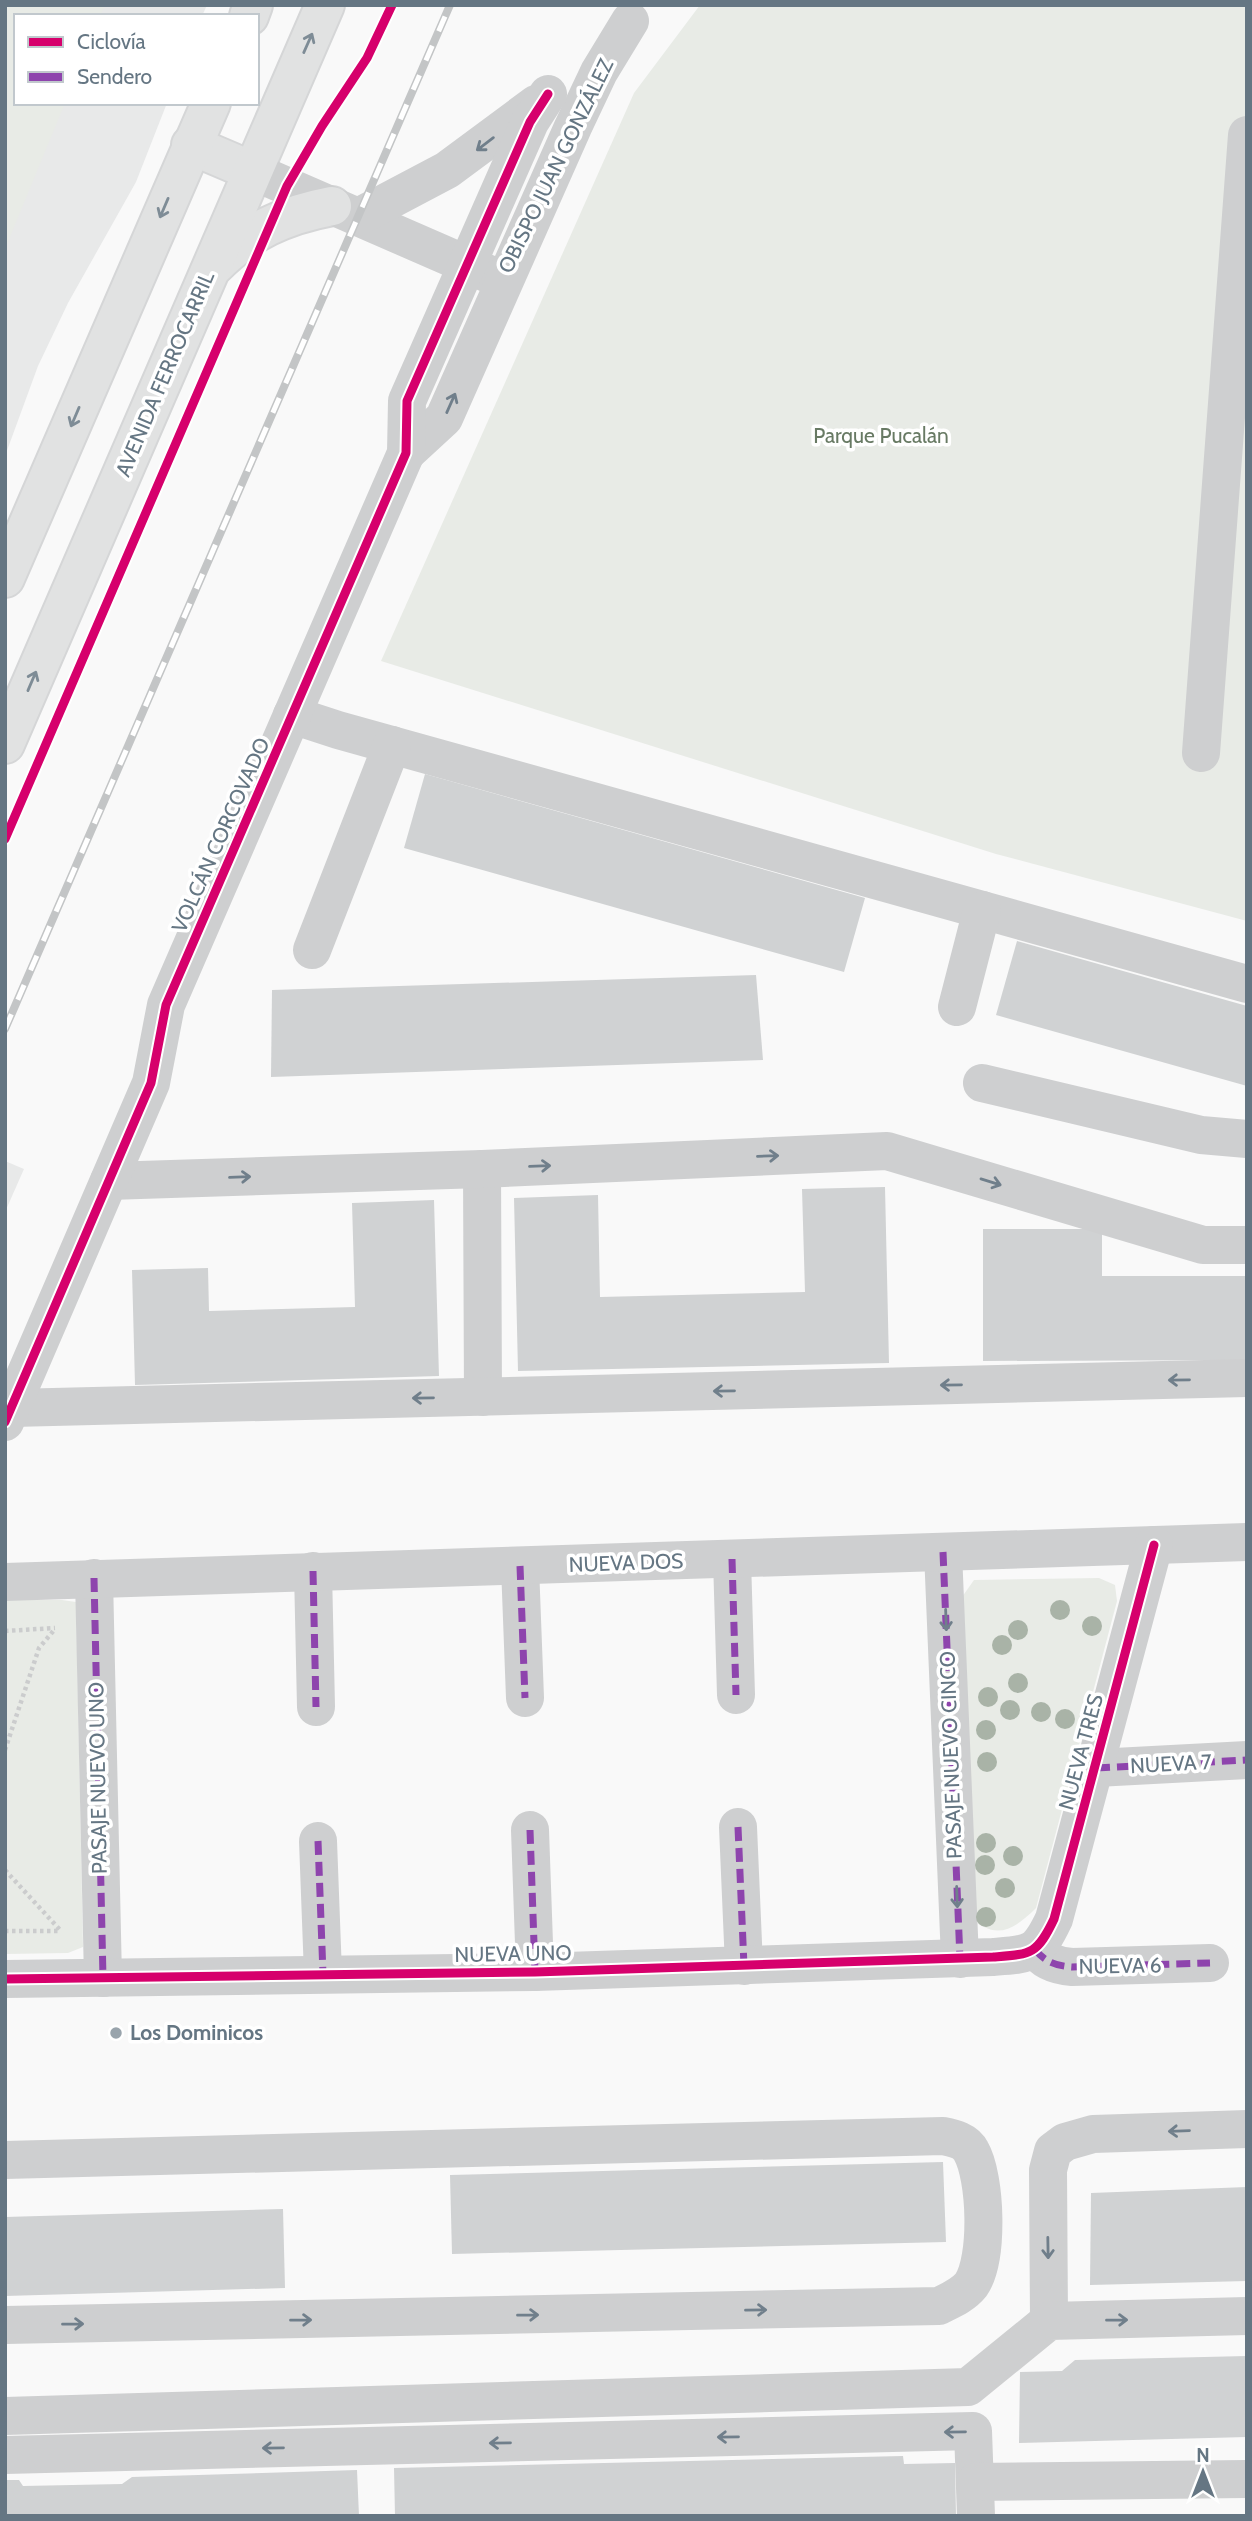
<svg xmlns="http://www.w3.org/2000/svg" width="1252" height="2521" viewBox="0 0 1252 2521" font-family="Cabin,sans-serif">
<rect width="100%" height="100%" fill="#f9f9f9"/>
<g fill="#e8e9e9">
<polygon points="5,5 207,5 202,16 16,16 16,103 167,103 136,182 68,303 38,366 5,456"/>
<polygon points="5,1161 24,1169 5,1212"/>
</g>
<g fill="#e8ebe6">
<polygon points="5,5 105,5 100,16 16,16 16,103 65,103 5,249"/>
<polygon points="700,5 1247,5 1247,921 996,854 381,661 634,93"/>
<path d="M1099 1578 1115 1585 1117 1601 1036 1908C1014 1930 994 1942 970 1915L962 1597 974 1580Z"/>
<polygon points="5,1600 62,1600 76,1602 83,1947 68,1953 5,1954"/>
</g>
<g fill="#d0d2d3">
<polygon points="425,774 865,898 844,972 404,848"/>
<polygon points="1017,941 1247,1006 1247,1086 996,1015"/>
<polygon points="756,975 763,1060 271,1077 272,990"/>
<polygon points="885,1187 889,1363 518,1371 514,1198 598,1195 600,1297 805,1292 802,1189"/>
<polygon points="434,1200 439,1376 135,1385 132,1270 208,1268 209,1311 355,1307 352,1203"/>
<polygon points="983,1229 1102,1229 1102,1276 1247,1276 1247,1360 983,1361"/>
<polygon points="943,2162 946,2242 452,2254 450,2175"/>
<polygon points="1247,2187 1247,2281 1090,2285 1091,2193"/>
<polygon points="283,2209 285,2288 5,2296 5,2217"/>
<polygon points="1247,2356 1247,2437 1019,2443 1020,2372 1062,2371 1075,2360"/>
<polygon points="903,2456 904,2464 955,2463 956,2516 395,2516 394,2468"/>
<polygon points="357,2470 359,2516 5,2516 5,2480 19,2480 23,2486 122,2484 132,2477"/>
</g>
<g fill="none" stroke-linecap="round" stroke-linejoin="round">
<g stroke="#d5d6d7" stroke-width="42">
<g id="major">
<polyline points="249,16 253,5"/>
<polyline points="191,145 252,171"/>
<path d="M214 266C249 231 284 215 332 206"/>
<polyline points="5,578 211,103"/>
<polyline points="5,744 325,5"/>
</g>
</g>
<g stroke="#cbcccd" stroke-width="4.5" stroke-dasharray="3.5 3.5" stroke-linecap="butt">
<polyline points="5,1631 55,1628"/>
<polyline points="5,1750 39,1648 55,1629"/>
<polyline points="5,1870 61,1931"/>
<polyline points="5,1931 60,1931"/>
</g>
<g stroke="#cecfd0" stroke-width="38">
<polyline points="252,171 491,275"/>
<polyline points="358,217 447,170 536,104"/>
<polyline points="406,453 444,418 573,127 599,72 630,21"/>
<polyline points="292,715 338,730 1247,984"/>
<polyline points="1201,753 1247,135"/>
<polyline points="312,950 392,745"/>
<polyline points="957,1007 982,910"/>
<polyline points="982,1083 1201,1135 1247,1139"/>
<polyline points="482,1169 483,1397"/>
<polyline points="109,1181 482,1169 887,1151 1203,1245 1247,1245"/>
<polyline points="12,1408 1247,1378"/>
<polyline points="5,1422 151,1083 166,1005 406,453 407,401 530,122 548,94"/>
<polyline points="943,1552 960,1959"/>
<polyline points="732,1559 736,1695"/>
<polyline points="520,1566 525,1698"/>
<polyline points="313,1571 316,1707"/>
<polyline points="94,1578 103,1978"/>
<polyline points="5,1582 1247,1542"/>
<polyline points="1096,1768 1247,1760"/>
<polyline points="738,1827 744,1966"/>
<polyline points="530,1830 535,1972"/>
<polyline points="318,1841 323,1974"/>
<path d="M1035 1949C1044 1962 1057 1966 1072 1967L1210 1963"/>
<path d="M5 1979 535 1972 993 1957C1031 1954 1037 1955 1054 1919L1154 1545"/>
<path d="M5 2160 943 2136C954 2138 966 2141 971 2151 986 2177 989 2259 971 2285 963 2295 951 2300 939 2306L5 2325"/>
<polyline points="1049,2321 1048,2170 1053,2151 1065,2142 1093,2134 1247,2129"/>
<polyline points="5,2416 968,2387 1049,2321 1247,2316"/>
<polyline points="5,2455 973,2431 976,2516"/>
<polyline points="975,2482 1247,2479"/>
</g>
<use href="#major" stroke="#e1e2e2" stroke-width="38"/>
<g stroke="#c3c5c6" stroke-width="8">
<polyline id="rail" points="5,1029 450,5"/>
</g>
<use href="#rail" stroke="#fff" stroke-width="5" stroke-dasharray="16" stroke-linecap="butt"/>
<g stroke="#8e44ad" stroke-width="7" stroke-dasharray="14 7" stroke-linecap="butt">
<polyline points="943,1552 960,1959"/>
<polyline points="732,1559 736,1695"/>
<polyline points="520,1566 525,1698"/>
<polyline points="313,1571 316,1707"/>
<polyline points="94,1578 103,1978"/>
<polyline points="1096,1768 1247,1760"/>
<polyline points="738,1827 744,1966"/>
<polyline points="530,1830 535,1972"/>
<polyline points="318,1841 323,1974"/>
<path d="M1035 1949C1044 1962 1057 1966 1072 1967L1210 1963"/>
</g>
<g stroke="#fff" stroke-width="13">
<g id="cycleway">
<polyline points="5,839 287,186 322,126 367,58 392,5"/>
<polyline points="5,1422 151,1083 166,1005 406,453 407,401 530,122 548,94"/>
<path d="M5 1979 535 1972 993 1957C1031 1954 1037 1955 1054 1919L1154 1545"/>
</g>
</g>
<use href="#cycleway" stroke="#d6006c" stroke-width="9"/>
</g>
<g fill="#a9b3a7">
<circle cx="1060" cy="1610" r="10"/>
<circle cx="1092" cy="1626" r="10"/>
<circle cx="1018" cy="1630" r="10"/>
<circle cx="1002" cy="1645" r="10"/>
<circle cx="1018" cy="1683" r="10"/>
<circle cx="988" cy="1697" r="10"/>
<circle cx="1010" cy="1710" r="10"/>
<circle cx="1041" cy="1712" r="10"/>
<circle cx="1065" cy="1719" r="10"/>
<circle cx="986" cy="1730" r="10"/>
<circle cx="987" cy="1762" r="10"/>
<circle cx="986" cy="1843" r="10"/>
<circle cx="1013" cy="1856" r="10"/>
<circle cx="985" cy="1865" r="10"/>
<circle cx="1005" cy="1888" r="10"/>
<circle cx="986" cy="1917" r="10"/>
</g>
<defs><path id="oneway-shaft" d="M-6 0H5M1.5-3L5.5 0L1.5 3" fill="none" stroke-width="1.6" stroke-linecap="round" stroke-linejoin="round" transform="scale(1.75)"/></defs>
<g stroke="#7e8c96">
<use href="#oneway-shaft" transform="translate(308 43) rotate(-66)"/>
<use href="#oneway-shaft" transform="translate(164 208) rotate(113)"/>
<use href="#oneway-shaft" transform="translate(75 417) rotate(113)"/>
<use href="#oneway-shaft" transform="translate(32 681) rotate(-67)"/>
</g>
<g stroke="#707f8b">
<use href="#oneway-shaft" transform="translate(485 144) rotate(143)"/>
<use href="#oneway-shaft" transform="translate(451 403) rotate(-66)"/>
<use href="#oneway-shaft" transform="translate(768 1156) rotate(-2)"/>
<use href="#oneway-shaft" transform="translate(540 1166) rotate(-2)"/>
<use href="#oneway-shaft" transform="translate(240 1177) rotate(-2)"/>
<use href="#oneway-shaft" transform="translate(991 1182) rotate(17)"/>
<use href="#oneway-shaft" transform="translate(1179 1380) rotate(179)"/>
<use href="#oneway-shaft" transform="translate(951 1385) rotate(179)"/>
<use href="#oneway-shaft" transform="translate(724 1391) rotate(179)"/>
<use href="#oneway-shaft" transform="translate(423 1398) rotate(179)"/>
<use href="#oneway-shaft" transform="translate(946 1620) rotate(88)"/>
<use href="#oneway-shaft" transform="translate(957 1897) rotate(88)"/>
<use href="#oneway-shaft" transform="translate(1179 2131) rotate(178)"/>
<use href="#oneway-shaft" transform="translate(1048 2248) rotate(89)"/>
<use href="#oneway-shaft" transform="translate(756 2310) rotate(-1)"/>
<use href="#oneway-shaft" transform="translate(528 2315) rotate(-1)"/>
<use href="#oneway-shaft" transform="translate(301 2320) rotate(-1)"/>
<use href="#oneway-shaft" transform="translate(1117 2320) rotate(-1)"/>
<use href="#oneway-shaft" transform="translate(73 2324) rotate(-1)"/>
<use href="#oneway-shaft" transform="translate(955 2432) rotate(179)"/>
<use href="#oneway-shaft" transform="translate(728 2437) rotate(179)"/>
<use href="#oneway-shaft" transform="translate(500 2443) rotate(179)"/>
<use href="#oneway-shaft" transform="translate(273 2448) rotate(179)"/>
</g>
<circle fill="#99a4ac" stroke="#fff" stroke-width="2.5" cx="116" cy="2033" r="7"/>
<g text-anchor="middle" stroke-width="7" stroke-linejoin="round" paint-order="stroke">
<g font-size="21" fill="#657683" stroke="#fff">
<text transform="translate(556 166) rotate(-64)" y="7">OBISPO JUAN GONZÁLEZ</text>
<text transform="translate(165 374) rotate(-67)" y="7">AVENIDA FERROCARRIL</text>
<text transform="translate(221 835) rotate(-66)" y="7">VOLCÁN CORCOVADO</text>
<text transform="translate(626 1563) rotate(-2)" y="7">NUEVA DOS</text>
<text transform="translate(1081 1752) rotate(-75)" y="7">NUEVA TRES</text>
<text transform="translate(951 1755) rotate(-92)" y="7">PASAJE NUEVO CINCO</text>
<text transform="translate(1171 1764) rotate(-3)" y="7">NUEVA 7</text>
<text transform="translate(98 1778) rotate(-91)" y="7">PASAJE NUEVO UNO</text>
<text transform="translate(513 1954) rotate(-1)" y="7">NUEVA UNO</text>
<text transform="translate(1120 1966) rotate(-1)" y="7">NUEVA 6</text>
</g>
<g font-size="21" fill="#687a64" stroke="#fff">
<text x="881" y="443">Parque Pucalán</text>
</g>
<g font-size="21" font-weight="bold" fill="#657683" stroke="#fff" text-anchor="start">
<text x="130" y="2040">Los Dominicos</text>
</g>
</g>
<rect width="1252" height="2521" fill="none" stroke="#657683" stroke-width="14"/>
<rect x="14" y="14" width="245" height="91" fill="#ffffff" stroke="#c1c8cd" stroke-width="2"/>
<rect x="28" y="37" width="35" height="10" fill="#d6006c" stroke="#c1c8cd" stroke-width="2"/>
<text x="77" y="49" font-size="21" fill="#657683">Ciclovía</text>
<rect x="28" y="72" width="35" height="10" fill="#8e44ad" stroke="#c1c8cd" stroke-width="2"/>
<text x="77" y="84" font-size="21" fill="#657683">Sendero</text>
<g transform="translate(1203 2472)" stroke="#ffffff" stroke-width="5" paint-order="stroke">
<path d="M0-5L12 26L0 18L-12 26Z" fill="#657683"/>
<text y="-10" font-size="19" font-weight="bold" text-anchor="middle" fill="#657683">N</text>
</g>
</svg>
